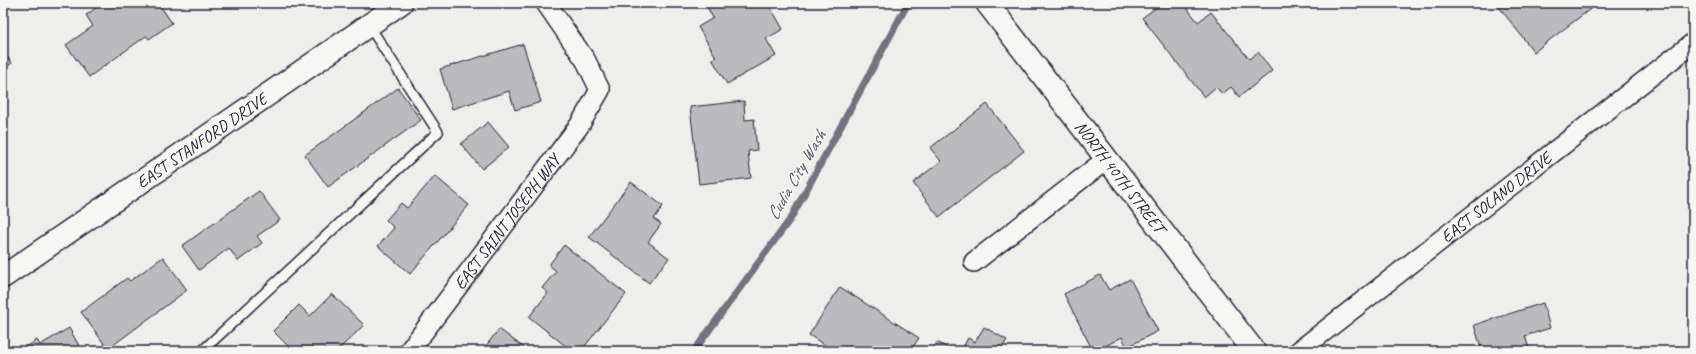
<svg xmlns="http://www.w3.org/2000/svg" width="1696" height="354" viewBox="0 0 1696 354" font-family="Caveat,sans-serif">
<rect width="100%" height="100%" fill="#eeeeeb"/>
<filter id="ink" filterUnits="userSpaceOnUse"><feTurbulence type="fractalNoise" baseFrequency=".025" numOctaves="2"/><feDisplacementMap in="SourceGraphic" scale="8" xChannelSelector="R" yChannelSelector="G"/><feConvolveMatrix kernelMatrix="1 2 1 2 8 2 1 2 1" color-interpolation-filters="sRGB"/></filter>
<g filter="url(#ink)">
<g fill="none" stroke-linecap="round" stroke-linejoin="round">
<polyline stroke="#727281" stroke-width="7" points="694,351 791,218 908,3"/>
</g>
<g fill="#bbbbbf" stroke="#22223b">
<polygon points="103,3 161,3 159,4 172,23 149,39 146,36 89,77 66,45 93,26 86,15"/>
<polygon points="705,3 768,3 783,29 766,39 776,56 727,84 712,59 716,57 698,27 713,18"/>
<polygon points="1162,3 1183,3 1198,22 1211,12 1249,59 1258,52 1272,71 1239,97 1231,87 1222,94 1216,87 1204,97 1142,18"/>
<polygon points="1496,3 1598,3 1534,52"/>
<polygon points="523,44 541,102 515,110 509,91 452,109 440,69"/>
<polygon points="3,51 12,63 3,70"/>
<polygon points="398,88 421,120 328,187 305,155"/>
<polygon points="744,101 745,120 754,119 757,150 748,151 751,178 699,184 690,107"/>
<polygon points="987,104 1024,151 939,217 913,183 941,161 930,148"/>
<polygon points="488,122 509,147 482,169 461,144"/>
<polygon points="435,176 469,205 410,274 378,246 394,228 386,220 401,203 407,208"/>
<polygon points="631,182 663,206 654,219 661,224 648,242 669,258 649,283 589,237"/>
<polygon points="259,191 280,220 257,236 262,243 238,261 229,248 199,270 182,246"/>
<polygon points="564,245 626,294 581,351 572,351 529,317 548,293 542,288 556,271 549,265"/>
<polygon points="163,257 187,290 108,349 81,312 127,278 130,281"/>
<polygon points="1100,275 1109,290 1130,279 1158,331 1127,347 1122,337 1096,351 1093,351 1064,294"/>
<polygon points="840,287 919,338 910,351 834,351 809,335"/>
<polygon points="332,294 364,325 337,351 285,351 289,347 273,331 299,305 310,316"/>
<polygon points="1543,303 1550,328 1525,336 1530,351 1482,351 1474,325"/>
<polygon points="984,327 1007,340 1000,351 961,351 968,338 975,342"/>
<polygon points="69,328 82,351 28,351 26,347 37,340 40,345"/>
<polygon points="499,329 528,351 482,351"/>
<polygon points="937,342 953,351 932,351"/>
</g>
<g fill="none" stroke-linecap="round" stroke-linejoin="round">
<g stroke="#22223b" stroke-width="12">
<polyline id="service" points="202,351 438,132 368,24"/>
</g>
<g stroke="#22223b" stroke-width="22">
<g id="minor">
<polyline points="974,262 1107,159"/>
<path id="s1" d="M409 351 579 126 600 90 586 61 546 3"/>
<path id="s2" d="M1299 351 1693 43"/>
</g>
</g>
<g stroke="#22223b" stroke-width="25">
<g id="tertiary">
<path id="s3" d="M987 3 1254 351"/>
<path id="s4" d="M3 277 401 3"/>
</g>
</g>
<use href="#service" stroke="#f6f6f2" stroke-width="9"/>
<use href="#minor" stroke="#f6f6f2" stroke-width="19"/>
<use href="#tertiary" stroke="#f6f6f2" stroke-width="22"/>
</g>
</g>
<g text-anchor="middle" stroke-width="3" stroke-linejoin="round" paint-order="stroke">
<g font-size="17" fill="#22223b" stroke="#f6f6f2">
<text dy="6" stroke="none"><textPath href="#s4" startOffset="241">EAST STANFORD DRIVE</textPath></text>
<text dy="6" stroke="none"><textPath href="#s3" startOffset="219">NORTH 40TH STREET</textPath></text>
<text dy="6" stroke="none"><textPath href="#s2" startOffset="250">EAST SOLANO DRIVE</textPath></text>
<text dy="6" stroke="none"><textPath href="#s1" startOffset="162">EAST SAINT JOSEPH WAY</textPath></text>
</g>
<g font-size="18" font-style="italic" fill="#575769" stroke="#f6f6f2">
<text transform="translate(796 175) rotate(-60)" y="6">Cudia City Wash</text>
</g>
</g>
<rect width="1696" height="354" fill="none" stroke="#f6f6f2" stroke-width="16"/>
<rect x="8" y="8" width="1680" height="338" fill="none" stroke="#22223b" stroke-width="1.5" filter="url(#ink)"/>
</svg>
